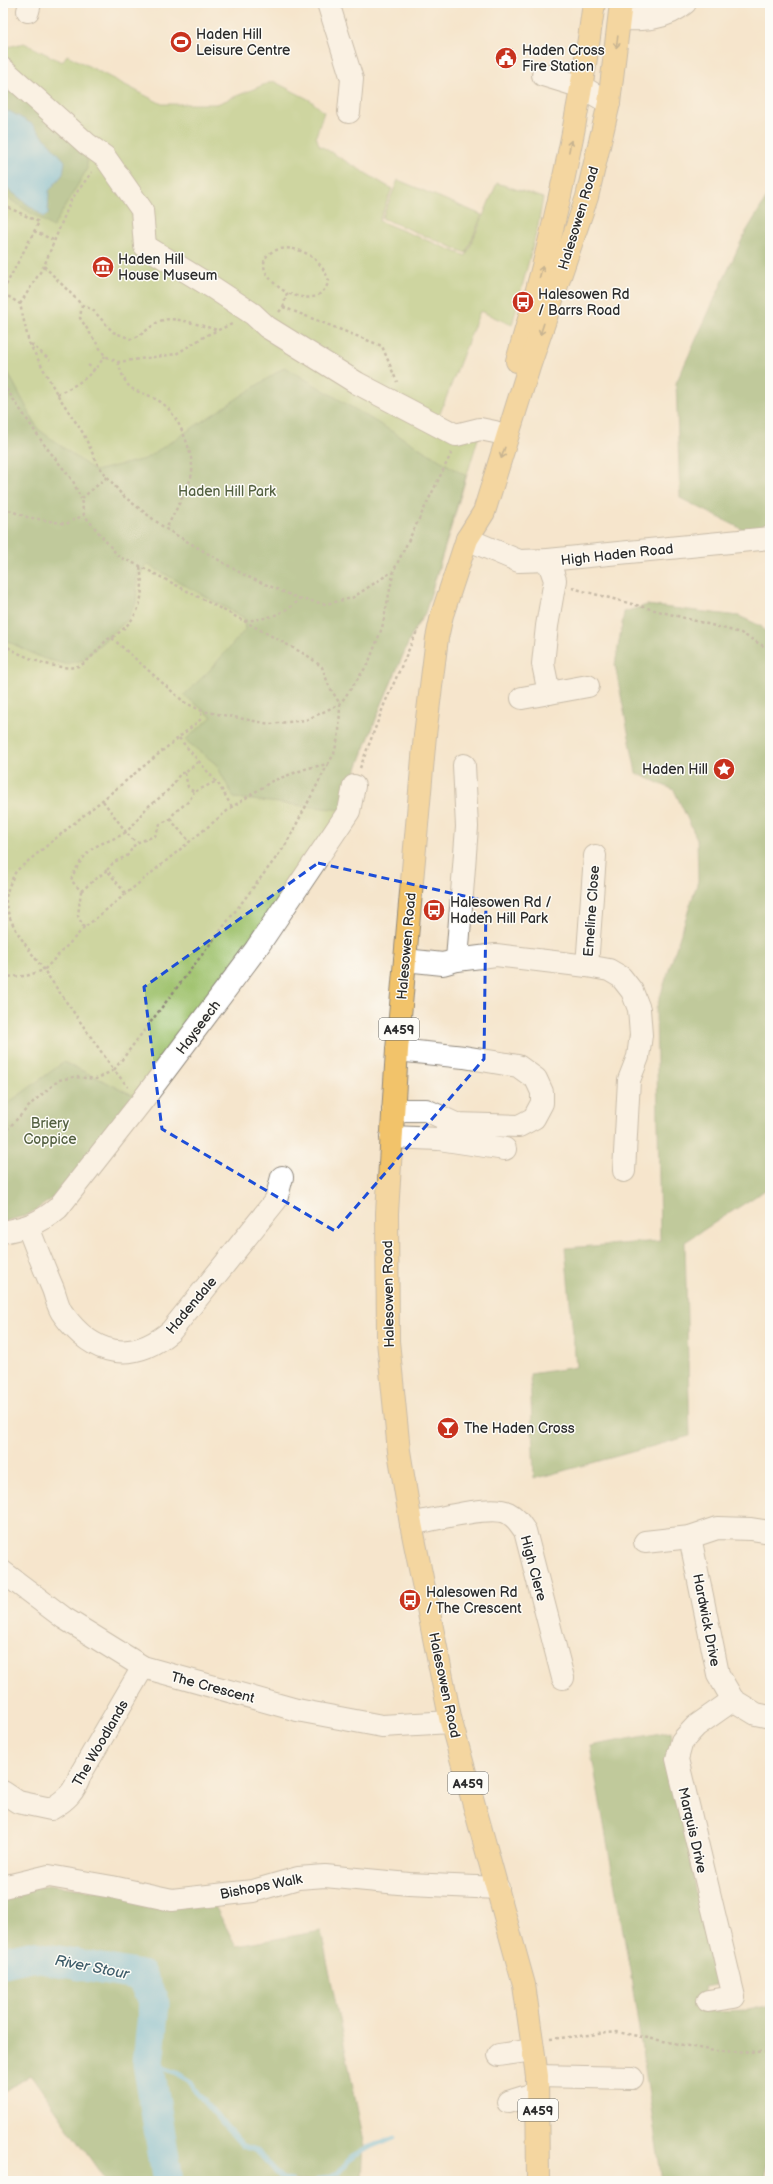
<svg xmlns="http://www.w3.org/2000/svg" width="773" height="2184" viewBox="0 0 773 2184" font-family="'Balsamiq Sans',sans-serif">
<rect width="100%" height="100%" fill="#fdfcf7"/>
<filter id="ink" filterUnits="userSpaceOnUse"><feTurbulence type="fractalNoise" baseFrequency=".025" numOctaves="2"/><feDisplacementMap in="SourceGraphic" scale="8" xChannelSelector="R" yChannelSelector="G"/><feConvolveMatrix kernelMatrix="1 2 1 2 8 2 1 2 1" color-interpolation-filters="sRGB"/></filter>
<filter id="wash" filterUnits="userSpaceOnUse"><feTurbulence type="fractalNoise" baseFrequency=".012" numOctaves="4" result="noise"/><feDisplacementMap in="SourceGraphic" scale="16" xChannelSelector="R" yChannelSelector="G"/><feGaussianBlur stdDeviation="0.9" result="paint"/><feColorMatrix in="noise" values="0 0 0 0 0 0 0 0 0 0 0 0 0 0 0 0 0 1.4 0 .05"/><feComposite in="paint" operator="in"/></filter>
<g filter="url(#wash)">
<rect width="100%" height="100%" fill="#f5e5cc"/>
<g fill="#9dc16b" stroke="#64764b">
<polygon points="24,43 62,62 67,55 162,104 217,104 273,81 310,100 324,112 316,136 319,145 392,189 379,221 466,256 497,183 543,198 538,226 512,325 480,311 439,416 480,432 425,613 413,632 381,706 341,810 315,854 135,1096 3,1222 3,48"/>
<polygon points="398,180 482,215 466,253 382,218"/>
</g>
<g fill="#7ea75f" stroke="#546945">
<polygon points="3,78 87,155 87,169 53,227 3,195"/>
<polygon points="770,192 770,524 746,531 680,498 676,383 744,235"/>
<polygon points="3,363 38,429 95,471 145,459 285,367 466,476 425,613 413,632 381,706 341,810 234,798 216,764 185,740 212,717 184,695 208,672 245,630 244,618 147,564 137,578 136,603 127,620 83,660 65,664 42,658 3,639"/>
<polygon points="647,605 739,616 761,626 770,638 770,1187 685,1242 690,1436 534,1479 530,1374 576,1367 565,1248 660,1241 656,1009 698,881 697,839 674,790 636,773 615,665 624,612"/>
<polygon points="64,1062 135,1096 61,1193 28,1215 3,1222 3,1107"/>
<polygon points="671,1731 695,1889 723,1984 704,1987 707,2011 749,2010 770,2005 770,2145 764,2181 662,2181 630,1971 590,1746"/>
<polygon points="48,1885 214,1904 236,1946 321,1931 364,2141 362,2181 106,2181 31,2075 3,2093 3,1897"/>
</g>
<polygon fill="#66bde3" stroke="#487487" points="9,111 32,124 65,161 63,174 49,191 48,214 44,217 3,185 3,112"/>
<g fill="none" stroke-linecap="round" stroke-linejoin="round">
<g stroke="#66bde3" stroke-width="5">
<polyline points="769,317 770,312"/>
<polyline points="148,2063 177,2073 191,2082 198,2094 243,2146 256,2150 282,2178 291,2181"/>
<polyline points="317,2181 338,2173 351,2158 370,2147 394,2137"/>
</g>
<polyline stroke="#66bde3" stroke-width="31" points="3,1962 30,1956 141,1976 154,2004 148,2063 168,2181"/>
</g>
</g>
<g filter="url(#ink)">
<g fill="none" stroke-linecap="round" stroke-linejoin="round">
<g stroke="#90887c" stroke-width="24">
<g id="minor">
<polyline points="328,3 352,79 349,112"/>
<polyline points="28,11 30,3"/>
<path d="M620 19C643 20 667 19 685 3"/>
<polyline points="3,69 87,144 105,157 142,210 145,246 212,287 253,314 267,327 357,383 456,435 480,429 495,432"/>
<polyline points="543,75 582,87 609,103"/>
<polyline points="467,539 519,561 548,560 770,538"/>
<polyline points="548,560 555,580 547,626 543,664 549,693"/>
<polyline points="522,698 588,686"/>
<polyline points="405,960 443,964 457,960 496,955 587,966 609,970 621,977 632,991 639,1009 641,1035 638,1057 629,1080 624,1171"/>
<polyline points="457,960 467,827 464,765"/>
<polyline points="587,966 595,856"/>
<polyline points="393,1110 426,1110 456,1124 519,1126 534,1118 542,1103 542,1092 536,1079 518,1066 464,1057 397,1050"/>
<polyline points="391,1137 439,1139 505,1149"/>
<path d="M28 1227C36 1248 44 1268 53 1289 56 1297 58 1308 63 1314 93 1356 132 1364 171 1331L276 1200 282 1177"/>
<path d="M3 1232C27 1227 39 1224 58 1208L142 1101 256 949 349 811 354 786"/>
<path d="M411 1524C433 1520 490 1504 508 1513 516 1517 520 1524 525 1531L563 1678"/>
<polyline points="645,1542 690,1537"/>
<polyline points="3,1572 64,1618 143,1667 297,1710 382,1726 451,1722"/>
<polyline points="733,1700 718,1674 690,1537 717,1528 751,1529 770,1532"/>
<path d="M3 1792 18 1802 51 1809C66 1800 75 1792 80 1775L143 1667"/>
<polyline points="3,1887 49,1876 112,1887 172,1900 253,1891 298,1878 325,1876 409,1884 498,1888"/>
<polyline points="708,2001 734,1997 677,1759 682,1741 696,1726 733,1700 756,1714 770,1717"/>
<polyline points="499,2055 533,2050"/>
<polyline points="537,2076 632,2078"/>
<polyline points="508,2102 537,2093"/>
</g>
</g>
<g stroke="#90887c" stroke-width="24">
<g id="major">
<path d="M517 361C552 244 578 124 594 3"/>
<polyline points="538,2181 537,2076 524,1985 451,1722 411,1524 399,1451 388,1341 387,1213 397,1050 425,735 437,638 442,615 467,539 484,512 529,367 587,197 609,103 621,3"/>
</g>
</g>
<g stroke="#90887c" stroke-width="2.5" stroke-dasharray="3 3" stroke-linecap="butt">
<polyline points="3,205 39,222 3,291"/>
<polyline points="34,231 53,240"/>
<path d="M44 266 82 305 93 310 113 332 131 339C143 336 151 324 163 320 175 316 205 327 218 330"/>
<polyline points="3,293 20,304 29,343 57,394 83,433 98,465 122,495 166,529 246,576 300,599"/>
<polyline points="20,304 44,266 71,200 92,172"/>
<polyline points="82,305 80,318 105,356 118,362 176,354 207,335 232,324"/>
<polyline points="283,307 382,346 397,382"/>
<path d="M279 312 283 307 287 293C224 252 308 223 329 281 321 302 305 299 287 293"/>
<polyline points="31,344 50,360"/>
<path d="M118 362C129 400 136 385 162 403 178 414 194 453 192 473 191 483 172 517 166 529"/>
<polyline points="88,365 95,370"/>
<polyline points="3,384 43,443 73,481 81,499"/>
<path d="M57 394C80 384 91 376 105 356"/>
<path d="M107 477 81 499 84 515 119 557 140 566 244 621C267 619 283 615 300 599L326 604 352 598 393 571"/>
<polyline points="3,508 27,517 66,524 84,515"/>
<polyline points="572,588 741,633 770,650"/>
<polyline points="244,621 308,656 322,667 329,686 340,704 339,733 334,754 328,764 308,768 272,781 232,807 84,928 44,970 114,1070 285,846 328,764"/>
<polyline points="112,638 184,702 202,711 270,724 306,720 340,704 368,664 382,628 394,570 452,452"/>
<path d="M3 644C20 656 62 674 81 665 91 660 100 646 108 639 113 638 117 634 121 631 143 612 144 593 140 566"/>
<polyline points="179,738 219,785 232,807"/>
<polyline points="360,768 384,705 418,629"/>
<polyline points="185,773 188,787 194,792 215,782"/>
<path d="M103 801 126 832C135 824 141 813 150 805 162 796 173 788 180 773H185L198 762"/>
<polyline points="170,819 189,841"/>
<polyline points="107,870 114,862 127,856 136,843 155,836 160,824 170,819 175,812 189,801 194,792"/>
<polyline points="81,891 107,870 125,893"/>
<path d="M84 928 78 916 81 891 71 880C75 869 84 854 95 847 105 841 116 839 126 832L136 843"/>
<path d="M3 977 26 976 44 970C32 953 8 925 6 903 5 893 11 881 16 871L200 720 202 711"/>
<polyline points="3,1134 33,1102 59,1080 74,1077 96,1079 114,1070 128,1087"/>
<polyline points="550,2039 617,2032 714,2051 770,2052"/>
</g>
<use href="#minor" stroke="#fff" stroke-width="22"/>
<use href="#major" stroke="#f2c36a" stroke-width="22"/>
</g>
<defs><path id="oneway-shaft" d="M-6 0H5M1.5-3L5.5 0L1.5 3" fill="none" stroke-width="1.6" stroke-linecap="round" stroke-linejoin="round"/></defs>
<g stroke="#8e774a">
<use href="#oneway-shaft" transform="translate(617 42) rotate(98)"/>
<use href="#oneway-shaft" transform="translate(570 146) rotate(-79)"/>
<use href="#oneway-shaft" transform="translate(541 272) rotate(-75)"/>
<use href="#oneway-shaft" transform="translate(542 329) rotate(108)"/>
<use href="#oneway-shaft" transform="translate(503 453) rotate(108)"/>
</g>
</g>
<path d="M0 0H773V2184H0ZM318 863 486 901 484 1059 335 1231 162 1129 144 987Z" fill="#f5e5cc" fill-opacity=".55" fill-rule="evenodd"/>
<path fill="none" stroke="#1d4ed8" stroke-width="3" stroke-dasharray="8 5" stroke-linejoin="round" d="M318 863 486 901 484 1059 335 1231 162 1129 144 987Z"/>
<defs>
<g id="stadium-disc" transform="scale(1.15)"><circle r="9.5" fill="#c8321e" stroke="#fdfcf7"/><path d="M0-5a6.5 5 0 1 0 0 10a6.5 5 0 1 0 0-10ZM-3.5-1.8h7v3.6h-7Z" fill="#fff"/></g>
<g id="civic-disc" transform="scale(1.15)"><circle r="9.5" fill="#c8321e" stroke="#fdfcf7"/><path d="M-.6-6.5H3V-4.5H.6V-3L4-1V1h2V6H-6V1h2V-1L-.6-3ZM-1.2 2.5V6h2.4V2.5Z" fill="#fff"/></g>
<g id="museum-disc" transform="scale(1.15)"><circle r="9.5" fill="#c8321e" stroke="#fdfcf7"/><path d="M0-6L6-3V-2H-6V-3ZM-5-1h2V3h-2ZM-1-1h2V3h-2ZM3-1h2V3H3ZM-6 4H6V6H-6Z" fill="#fff"/></g>
<g id="bus-disc" transform="scale(1.15)"><circle r="9.5" fill="#c8321e" stroke="#fdfcf7"/><path d="M-5-6H5V4H4V6H2V4H-2V6H-4V4H-5ZM-3.5-4V0h7V-4ZM-3.5 1.2v1.5H-2V1.2ZM2 1.2v1.5H3.5V1.2Z" fill="#fff"/></g>
<g id="sight-disc" transform="scale(1.15)"><circle r="9.5" fill="#c8321e" stroke="#fdfcf7"/><path d="M0-6L1.8-2.2L6-1.7L2.9 1.2L3.7 5.4L0 3.3L-3.7 5.4L-2.9 1.2L-6-1.7L-1.8-2.2Z" fill="#fff"/></g>
<g id="bar-disc" transform="scale(1.15)"><circle r="9.5" fill="#c8321e" stroke="#fdfcf7"/><path d="M-6-5H6L.8 .8V4.5H3.5V6h-7V4.5H-.8V.8Z" fill="#fff"/></g>
</defs>
<g fill-rule="evenodd">
<use href="#stadium-disc" x="181" y="42"/>
<use href="#civic-disc" x="506" y="58"/>
<use href="#museum-disc" x="103" y="267"/>
<use href="#bus-disc" x="523" y="302"/>
<use href="#sight-disc" x="724" y="769"/>
<use href="#bus-disc" x="434" y="910"/>
<use href="#bar-disc" x="448" y="1428"/>
<use href="#bus-disc" x="410" y="1600"/>
</g>
<g text-anchor="middle" stroke-width="3" stroke-linejoin="round" paint-order="stroke">
<g fill="#fdfcf7" stroke="#6a6a68" stroke-width="1">
<rect x="379" y="1018" width="40" height="22" rx="3"/>
<rect x="448" y="1772" width="40" height="22" rx="3"/>
<rect x="518" y="2099" width="40" height="22" rx="3"/>
</g>
<g font-size="13" font-weight="bold" fill="#2b2b2b">
<text x="399" y="1034">A459</text>
<text x="468" y="1788">A459</text>
<text x="538" y="2115">A459</text>
</g>
<g font-size="14" fill="#2b2b2b" stroke="#fdfcf7" text-anchor="start">
<text x="196" y="39">Haden Hill<tspan x="196" dy="16">Leisure Centre</tspan></text>
<text x="522" y="55">Haden Cross<tspan x="522" dy="16">Fire Station</tspan></text>
<text x="118" y="264">Haden Hill<tspan x="118" dy="16">House Museum</tspan></text>
<text x="538" y="299">Halesowen Rd<tspan x="538" dy="16">/ Barrs Road</tspan></text>
<text x="708" y="774" text-anchor="end">Haden Hill</text>
<text x="450" y="907">Halesowen Rd /<tspan x="450" dy="16">Haden Hill Park</tspan></text>
<text x="464" y="1433">The Haden Cross</text>
<text x="426" y="1597">Halesowen Rd<tspan x="426" dy="16">/ The Crescent</tspan></text>
</g>
<g font-size="14" fill="#2b2b2b" stroke="#fdfcf7">
<text transform="translate(578 218) rotate(-73)" y="5">Halesowen Road</text>
<text transform="translate(617 554) rotate(-6)" y="5">High Haden Road</text>
<text transform="translate(591 911) rotate(-86)" y="5">Emeline Close</text>
<text transform="translate(406 946) rotate(-85)" y="5">Halesowen Road</text>
<text transform="translate(198 1027) rotate(-53)" y="5">Hayseech</text>
<text transform="translate(388 1294) rotate(-91)" y="5">Halesowen Road</text>
<text transform="translate(191 1305) rotate(-50)" y="5">Hadendale</text>
<text transform="translate(534 1568) rotate(75)" y="5">High Clere</text>
<text transform="translate(707 1620) rotate(79)" y="5">Hardwick Drive</text>
<text transform="translate(445 1685) rotate(78)" y="5">Halesowen Road</text>
<text transform="translate(213 1687) rotate(15)" y="5">The Crescent</text>
<text transform="translate(100 1743) rotate(-60)" y="5">The Woodlands</text>
<text transform="translate(693 1830) rotate(77)" y="5">Marquis Drive</text>
<text transform="translate(261 1886) rotate(-11)" y="5">Bishops Walk</text>
</g>
<g font-size="14" fill="#536041" stroke="#fdfcf7">
<text x="227" y="496">Haden Hill Park</text>
<text x="50" y="1128">Briery<tspan x="50" dy="16">Coppice</tspan></text>
</g>
<g font-size="15" font-style="italic" fill="#405e6b" stroke="#fdfcf7">
<text transform="translate(92 1967) rotate(11)" y="5">River Stour</text>
</g>
</g>
<rect width="773" height="2184" fill="none" stroke="#fdfcf7" stroke-width="16"/>
</svg>
